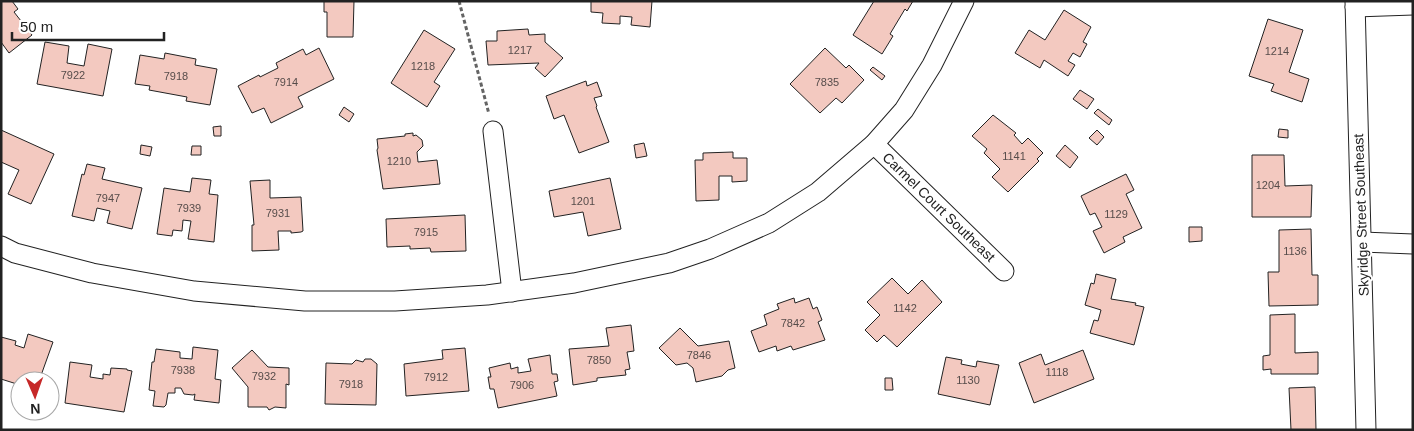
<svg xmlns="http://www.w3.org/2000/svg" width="1414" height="431" viewBox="0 0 1414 431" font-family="Arial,sans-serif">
<rect width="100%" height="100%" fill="#fff"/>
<g fill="#f3c9c0" stroke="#222">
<polygon points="1,1 12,1 18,9 14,12 32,35 9,53 1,42"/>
<polygon points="324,1 354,1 353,37 327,37 327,12 324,12"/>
<polygon points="591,1 652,1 650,27 631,25 632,17 620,16 620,24 602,23 603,13 591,12"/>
<polygon points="874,1 913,1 907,11 905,9 890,34 893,36 882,54 853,35"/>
<polygon points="1064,10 1091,27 1083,42 1087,44 1080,57 1073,53 1068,61 1075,65 1068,76 1044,60 1040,68 1015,53 1029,30 1045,40"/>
<polygon points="1268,19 1303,30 1289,72 1309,79 1302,102 1271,91 1274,84 1249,76"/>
<polygon points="528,29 529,35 545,34 545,42 563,58 545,77 535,68 539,63 488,65 486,41 497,41 497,31"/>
<polygon points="424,30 455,49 434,82 440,86 427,107 391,83"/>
<polygon points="45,42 69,46 67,63 84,66 88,44 112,49 103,96 37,84"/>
<polygon points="319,48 334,79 298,97 303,107 271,123 264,108 252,113 238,86 259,75 260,77 278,68 276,63 303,49 306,55"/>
<polygon points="825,48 846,68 849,65 864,80 842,103 836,98 820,113 790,84"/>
<polygon points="165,53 196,59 195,65 217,69 210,105 186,101 187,97 149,90 150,86 135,84 140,55 164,59"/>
<polygon points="873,67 885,76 882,80 870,70"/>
<polygon points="586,81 587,86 597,82 602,96 594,98 597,106 596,107 609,142 579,153 564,115 554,119 546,96"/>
<polygon points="1080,90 1094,99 1087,109 1073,99"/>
<polygon points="344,107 354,114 349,122 339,115"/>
<polygon points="1098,109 1112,120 1109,125 1094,113"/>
<polygon points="993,115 1016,133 1014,135 1022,144 1028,138 1043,153 1037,159 1039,161 1008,192 992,177 1000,169 984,153 987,149 972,136"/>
<polygon points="221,126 221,136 214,136 213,127"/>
<polygon points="1279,129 1288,130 1288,138 1278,137"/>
<polygon points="1,130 54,154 31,204 8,194 19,170 1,162"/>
<polygon points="1097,130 1104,137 1097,145 1089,138"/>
<polygon points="413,133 413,136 416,135 422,140 423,146 417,152 418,162 437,160 440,184 383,189 377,150 378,148 377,139 405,136 405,134"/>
<polygon points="644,143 647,156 636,158 634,145"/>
<polygon points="141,145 152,147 150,156 140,154"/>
<polygon points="1065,145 1078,157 1070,168 1056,156"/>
<polygon points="192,146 201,146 201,155 191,155"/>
<polygon points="733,152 733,158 747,158 747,181 732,182 732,176 719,176 719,200 696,201 695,160 703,160 703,153"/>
<polygon points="1252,155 1284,155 1285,186 1312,185 1311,217 1252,217"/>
<polygon points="87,164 105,168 102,179 142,188 132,229 107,223 110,211 97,208 94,221 72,216 82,174 84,175"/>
<polygon points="1126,174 1134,190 1126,194 1142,228 1123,237 1125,242 1104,253 1093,231 1102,227 1095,213 1090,215 1081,196"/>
<polygon points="192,178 211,180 209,194 218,195 214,242 188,239 191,221 183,220 182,231 173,230 172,236 157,234 164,188 190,192"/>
<polygon points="610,178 621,229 588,236 583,212 554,217 549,191"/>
<polygon points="270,180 270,198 301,197 303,231 301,232 291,233 291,231 278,231 279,250 252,251 252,225 254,225 250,181"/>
<polygon points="465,215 466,251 431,252 430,248 410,249 410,246 387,247 386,219"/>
<polygon points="1189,227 1202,227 1202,241 1189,242"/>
<polygon points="1311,229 1312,275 1318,275 1318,305 1269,306 1268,272 1279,272 1279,230"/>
<polygon points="1096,274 1116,279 1111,299 1136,303 1135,305 1144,307 1134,345 1090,333 1094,320 1098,321 1101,310 1085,305 1091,283 1094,284"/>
<polygon points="892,278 908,294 922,280 942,302 897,347 884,335 877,342 865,330 880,315 867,302"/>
<polygon points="794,298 795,303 809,298 813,309 817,307 822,320 818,322 825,340 793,350 791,346 777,351 776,346 759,352 751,331 767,325 764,315 779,309 777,304"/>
<polygon points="1295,314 1295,353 1318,352 1318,374 1271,374 1271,369 1263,370 1263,356 1270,355 1270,315"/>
<polygon points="631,325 634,351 627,352 630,369 625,370 626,375 597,378 597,381 573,385 569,349 609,346 606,328"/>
<polygon points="680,328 698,346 729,341 735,368 728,370 722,376 696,382 693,368 687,363 676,365 659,348"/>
<polygon points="28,334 53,342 39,381 20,381 20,385 1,379 1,337 16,341 15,345 24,348"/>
<polygon points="193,347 218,350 215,379 221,380 219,403 194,400 195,394 193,395 184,394 181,388 175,388 175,393 168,393 166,405 164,407 153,406 155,391 149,390 152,362 154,362 156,349 180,352 180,358 192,359"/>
<polygon points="465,348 469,391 406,396 404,364 443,359 442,350"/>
<polygon points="252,350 268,367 289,368 289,385 286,384 286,408 275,407 269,410 267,407 248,407 248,387 232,368"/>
<polygon points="1083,350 1094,379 1034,403 1019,363 1041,354 1045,365"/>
<polygon points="550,355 552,374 557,374 558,381 554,382 557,396 498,408 494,389 490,389 488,377 491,377 489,368 510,363 511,369 518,367 518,373 531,371 528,359"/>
<polygon points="946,357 962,360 961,364 976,367 977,361 999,365 990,405 938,394"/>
<polygon points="365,359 371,359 377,364 376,405 325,404 326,363 352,364 356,360 363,362"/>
<polygon points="70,362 92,365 90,377 103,379 103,374 110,375 111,368 127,369 127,370 132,371 124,412 65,403"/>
<polygon points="885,378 892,378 893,390 885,390"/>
<polygon points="1315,387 1316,430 1291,430 1289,388"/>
</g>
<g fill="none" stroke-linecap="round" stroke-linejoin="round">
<g stroke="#222" stroke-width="21">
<g id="street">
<polyline points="1355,1 1366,430"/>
<polyline points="1355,7 1413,5"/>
<polyline points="493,131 512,292"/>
<polyline points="874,144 1004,271"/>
<polyline points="1362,242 1413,244"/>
<polyline points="1,246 15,253 92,273 194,291 305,301 395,301 487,295 574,283 669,263 710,249 769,223 818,192 874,144 904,110 932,65 964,1"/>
</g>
</g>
<polyline stroke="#646464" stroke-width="3" stroke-dasharray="4 2.5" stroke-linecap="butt" points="459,1 489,114"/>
<use href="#street" stroke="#fff" stroke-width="19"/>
</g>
<g text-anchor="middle" stroke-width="4" stroke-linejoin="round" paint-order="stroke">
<g font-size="11" fill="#564c4a">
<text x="520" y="54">1217</text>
<text x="1277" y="55">1214</text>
<text x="423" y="70">1218</text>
<text x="73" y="79">7922</text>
<text x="176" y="80">7918</text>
<text x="286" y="86">7914</text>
<text x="827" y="86">7835</text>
<text x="1014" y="160">1141</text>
<text x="399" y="165">1210</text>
<text x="1268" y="189">1204</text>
<text x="108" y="202">7947</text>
<text x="583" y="205">1201</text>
<text x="189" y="212">7939</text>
<text x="278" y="217">7931</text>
<text x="1116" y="218">1129</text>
<text x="426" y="236">7915</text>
<text x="1295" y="255">1136</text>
<text x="905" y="312">1142</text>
<text x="793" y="327">7842</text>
<text x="699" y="359">7846</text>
<text x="599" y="364">7850</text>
<text x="183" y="374">7938</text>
<text x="1057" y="376">1118</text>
<text x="264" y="380">7932</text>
<text x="436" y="381">7912</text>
<text x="968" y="384">1130</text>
<text x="351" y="388">7918</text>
<text x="522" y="389">7906</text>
</g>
<g font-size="14" fill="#222" stroke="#fff">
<text transform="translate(939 207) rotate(44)" y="5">Carmel Court Southeast</text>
<text transform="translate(1361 215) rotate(-92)" y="5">Skyridge Street Southeast</text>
</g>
</g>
<rect width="1414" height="431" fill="none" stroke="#222222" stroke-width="5"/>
<g transform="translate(35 396) rotate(178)"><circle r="24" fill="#ffffff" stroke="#a7a7a7"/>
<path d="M0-4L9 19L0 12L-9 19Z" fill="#c62828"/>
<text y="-8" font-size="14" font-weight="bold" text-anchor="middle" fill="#222222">N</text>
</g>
<path d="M12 32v8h152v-8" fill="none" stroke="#222222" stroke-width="2.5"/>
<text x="20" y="32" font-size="15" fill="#222222" stroke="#ffffff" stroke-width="4" paint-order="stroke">50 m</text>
</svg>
